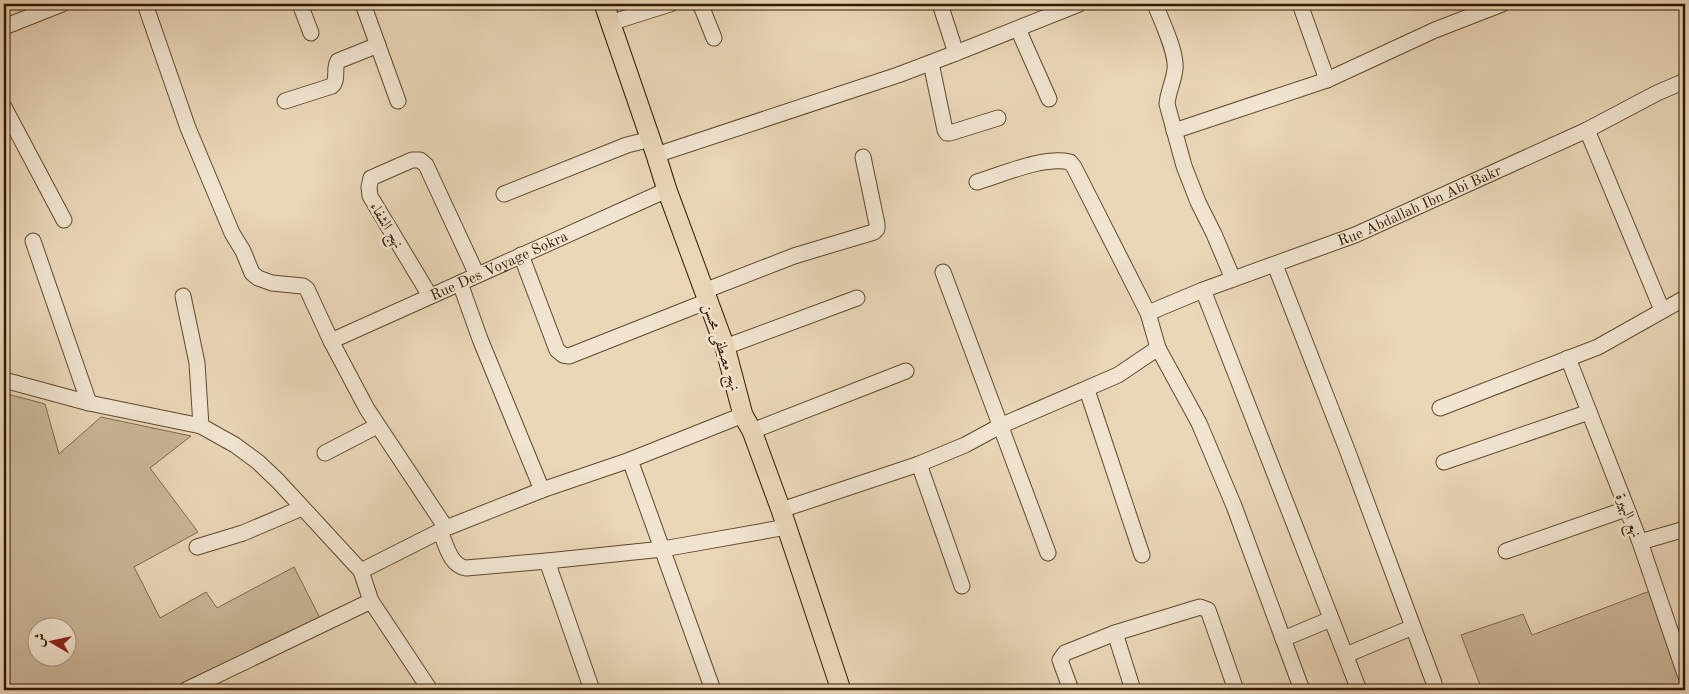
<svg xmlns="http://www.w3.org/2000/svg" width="1689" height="694" viewBox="0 0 1689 694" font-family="'Old Standard TT',Amiri,serif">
<rect width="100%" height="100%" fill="#ead7b8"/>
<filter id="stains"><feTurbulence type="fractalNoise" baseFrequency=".004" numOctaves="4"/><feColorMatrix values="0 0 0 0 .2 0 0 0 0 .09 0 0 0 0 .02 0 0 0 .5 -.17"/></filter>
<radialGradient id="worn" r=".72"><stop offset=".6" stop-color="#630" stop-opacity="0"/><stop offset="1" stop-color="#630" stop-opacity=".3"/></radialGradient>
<g fill="#cbb799" stroke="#7f684c" fill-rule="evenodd">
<path d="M4 393 45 404 59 454 101 417 191 436 150 468 198 532 134 567 160 618 206 592 217 608 294 567 320 618 172 690H4ZM38 626H68V656H38Z"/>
<polygon points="1650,591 1683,689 1679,690 1482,690 1461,635 1523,614 1532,635"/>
</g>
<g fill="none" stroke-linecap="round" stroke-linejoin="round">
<g stroke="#61482e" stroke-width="17">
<g id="minor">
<polyline points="145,4 188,128 232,233 243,251 252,273 258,278 272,283 303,286 307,289 331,341 367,409 446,528"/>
<polyline points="300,4 311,33"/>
<polyline points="363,4 398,101"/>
<polyline points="699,4 702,8 714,38"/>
<polyline points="940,4 956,53"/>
<path d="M1155 4C1161 20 1177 52 1175 69 1174 81 1168 91 1167 104L1184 166 1198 202 1214 234 1233 279"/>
<polyline points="1300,4 1327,80"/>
<polyline points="610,23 670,4"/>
<polyline points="4,27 62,4"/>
<polyline points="1018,29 1049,99"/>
<polyline points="931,63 945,130 947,133 950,133 998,118"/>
<path d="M285 101 332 86C339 79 333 69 338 61L378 45"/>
<polyline points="4,107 64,220"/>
<polyline points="1587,130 1662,310"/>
<polyline points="1174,131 1327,80 1435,30 1502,4"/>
<polyline points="656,155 898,75 956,53 1079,4"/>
<path d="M977 182C1004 174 1043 156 1070 162L1074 167 1148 313 1158 348 1199 423 1234 506 1302 690"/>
<polyline points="504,194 627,145 651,139"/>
<polyline points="33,241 89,403"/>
<polyline points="521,255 557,350 563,355 569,356 708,301"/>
<polyline points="1275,265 1346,447 1434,683"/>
<polyline points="943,272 1048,553"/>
<polyline points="460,283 480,339 542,490"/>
<polyline points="1203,290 1359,690"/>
<polyline points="704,291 794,256 874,232 877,229 877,224 863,157"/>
<polyline points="183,296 197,363 201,426"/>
<polyline points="430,296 370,196 369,187 371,178 412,160 420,160 426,165 477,275"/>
<path id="s1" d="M1148 313 1203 290 1355 235 1587 130 1657 93 1685 81"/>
<path id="s2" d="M331 341 667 190"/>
<polyline points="725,347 857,298"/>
<polyline points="1568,358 1640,542 1685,674"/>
<polyline points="4,380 89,403 201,426 235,445 258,462 278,481 361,571 371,601 430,690"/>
<polyline points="1087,390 1142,555"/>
<polyline points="1440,408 1598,347 1685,298"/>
<polyline points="752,431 906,371"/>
<polyline points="325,453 377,426"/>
<polyline points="630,460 713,690"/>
<polyline points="1444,462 1589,412"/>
<polyline points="919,464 962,586"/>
<polyline points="781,510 919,464 965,445 1000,426 1118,375 1158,348"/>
<path d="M440 531C446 544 450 566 466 568L547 561 663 549 787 527"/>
<polyline points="1640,542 1685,529"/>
<polyline points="197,547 243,533 302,508"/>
<polyline points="1506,551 1626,509"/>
<polyline points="547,561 592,690"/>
<polyline points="361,571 446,528 542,490 630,460 743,415"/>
<polyline points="1115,633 1133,690"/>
<polyline points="1283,639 1331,619"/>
<polyline points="1346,655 1413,627"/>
<polyline points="186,690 371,601"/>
<polyline points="1071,690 1060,660 1065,653 1115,633 1200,607 1208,610 1236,690"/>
</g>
</g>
<g stroke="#331900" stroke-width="21">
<polyline id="major" points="604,4 656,155 667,190 725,347 743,415 752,431 781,510 841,690"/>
</g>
<use href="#minor" stroke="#f1e5d1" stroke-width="15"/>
<use href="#major" stroke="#ead7b8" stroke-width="19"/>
</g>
<g text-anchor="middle" stroke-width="5" stroke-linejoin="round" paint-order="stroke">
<g font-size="15" fill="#331900" stroke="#f1e5d1">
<text dy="5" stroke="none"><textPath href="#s1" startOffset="292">Rue Abdallah Ibn Abi Bakr</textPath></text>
<text transform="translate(387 225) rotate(59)" y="5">نهج الشفاء</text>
<text dy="5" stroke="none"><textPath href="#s2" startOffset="184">Rue Des Voyage Sokra</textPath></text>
<text transform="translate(722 347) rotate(72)" y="5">نهج مصطفى محسن</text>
<text transform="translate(1629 515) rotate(68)" y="5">نهع البهيرة</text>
</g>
</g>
<rect width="1689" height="694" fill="none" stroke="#ead7b8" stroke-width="20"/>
<rect x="5" y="5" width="1679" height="684" fill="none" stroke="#331900" stroke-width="2.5"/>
<rect x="10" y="10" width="1669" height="674" fill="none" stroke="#331900"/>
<g transform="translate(52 642) rotate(279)"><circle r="24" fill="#f1e5d1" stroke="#a5937d"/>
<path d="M0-4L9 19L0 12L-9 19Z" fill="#8f2418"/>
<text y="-8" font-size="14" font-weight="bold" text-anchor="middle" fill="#331900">ش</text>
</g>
<rect width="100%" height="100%" filter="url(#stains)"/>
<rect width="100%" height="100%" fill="url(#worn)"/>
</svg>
